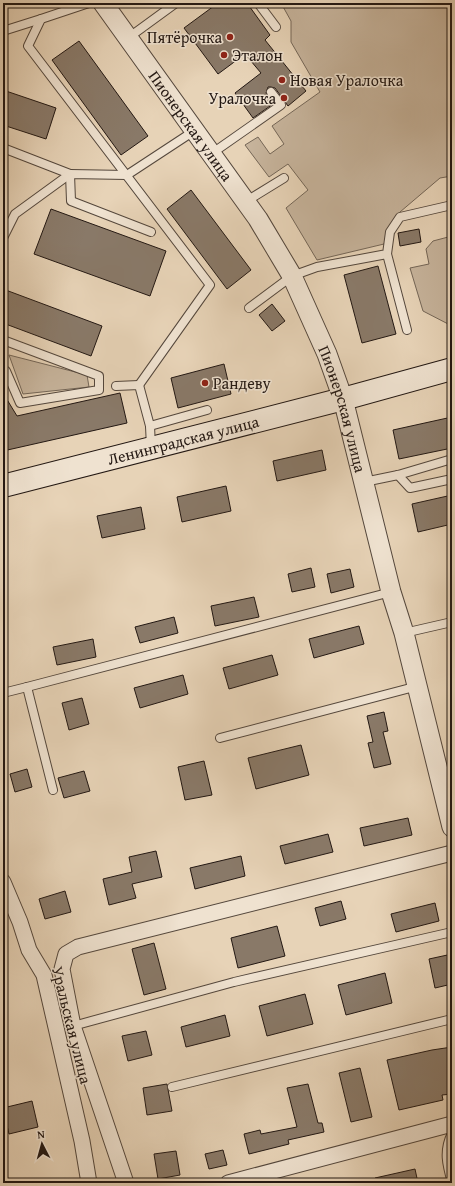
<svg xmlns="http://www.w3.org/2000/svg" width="455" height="1186" viewBox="0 0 455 1186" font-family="'Gentium Book Plus',serif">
<rect width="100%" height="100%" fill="#e7d3b7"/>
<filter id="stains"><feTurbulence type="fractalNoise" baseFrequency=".005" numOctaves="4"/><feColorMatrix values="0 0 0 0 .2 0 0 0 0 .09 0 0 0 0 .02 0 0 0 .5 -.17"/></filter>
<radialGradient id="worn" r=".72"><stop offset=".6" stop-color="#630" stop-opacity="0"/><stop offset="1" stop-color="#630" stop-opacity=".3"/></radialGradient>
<g fill="#c6b39b" stroke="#746657">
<polygon points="281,3 452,3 452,176 440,178 400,212 384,244 317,260 286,208 308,190 288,164 269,177 245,145 258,137 270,154 284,144 272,126 320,92 291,42 291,21"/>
<polygon points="452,236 452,326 423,311 410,268 429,264 426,249 433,241"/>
<polygon points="9,355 87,375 89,387 23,394"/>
</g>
<g fill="#897968" stroke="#231813">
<polygon points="218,3 247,3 270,35 265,40 306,91 288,106 275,88 271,87 268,87 266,93 273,104 253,118 235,93 261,73 245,54 218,74 184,28"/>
<polygon points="79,41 148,136 121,155 52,60"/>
<polygon points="3,90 56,108 46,139 3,125"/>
<polygon points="191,190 251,270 227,289 167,209"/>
<polygon points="51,209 166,251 150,296 34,254"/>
<polygon points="419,229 421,242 400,246 398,233"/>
<polygon points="378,266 396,334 362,343 344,275"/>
<polygon points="3,289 102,326 91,356 3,323"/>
<polygon points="272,304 285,321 272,331 259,315"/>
<polygon points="224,364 231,394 178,408 171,378"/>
<polygon points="3,393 17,416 120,393 127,423 3,451"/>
<polygon points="452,417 452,448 399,459 393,430"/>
<polygon points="322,450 326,470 277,481 273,461"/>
<polygon points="226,486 231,511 182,522 177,497"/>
<polygon points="452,495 452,524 418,532 412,504"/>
<polygon points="141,507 145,529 102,538 97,516"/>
<polygon points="311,568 315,587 292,592 288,574"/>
<polygon points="350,569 354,587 331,593 327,574"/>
<polygon points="254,597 259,617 215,626 211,606"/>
<polygon points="174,617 178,633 140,643 135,627"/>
<polygon points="359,626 364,644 314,658 309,639"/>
<polygon points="93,639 96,657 57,665 53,647"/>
<polygon points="272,655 278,675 229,689 223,668"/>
<polygon points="183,675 188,694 140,708 134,688"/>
<polygon points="82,698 89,724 69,730 62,703"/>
<polygon points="384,712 388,731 383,732 391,764 374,768 368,743 373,742 367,716"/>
<polygon points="301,745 309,775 256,789 248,758"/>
<polygon points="204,761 212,795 185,800 178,767"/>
<polygon points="27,769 32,787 15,792 10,774"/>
<polygon points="84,771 90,791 64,798 58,778"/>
<polygon points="408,818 412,835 364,846 360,828"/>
<polygon points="328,834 333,852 285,864 280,846"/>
<polygon points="156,851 162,877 132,884 136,898 109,905 103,879 132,872 129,857"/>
<polygon points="241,856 245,876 195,889 190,868"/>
<polygon points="65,891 71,912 45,919 39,899"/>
<polygon points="341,901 346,919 320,926 315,908"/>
<polygon points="435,903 439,921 396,932 391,914"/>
<polygon points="277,926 285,956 238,968 231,938"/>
<polygon points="154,943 166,989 144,995 132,949"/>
<polygon points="452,954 452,984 435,988 429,959"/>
<polygon points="385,973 392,1003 346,1015 338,985"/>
<polygon points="305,994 313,1024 267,1036 259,1006"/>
<polygon points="225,1015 230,1036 186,1047 181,1027"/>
<polygon points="146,1031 152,1055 128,1061 122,1036"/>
<polygon points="452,1047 452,1094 442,1095 443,1100 399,1110 387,1060 432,1050"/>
<polygon points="360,1068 372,1117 351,1122 339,1073"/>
<polygon points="167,1084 172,1111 147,1115 143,1088"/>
<polygon points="308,1084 318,1123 322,1123 324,1132 288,1140 289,1144 249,1154 244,1134 260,1130 261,1134 297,1127 287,1088"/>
<polygon points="32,1101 38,1127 9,1134 3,1108"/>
<polygon points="223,1150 227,1165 209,1169 205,1154"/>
<polygon points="176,1151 180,1175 158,1179 154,1154"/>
<polygon points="415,1169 418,1183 375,1183 375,1178"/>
</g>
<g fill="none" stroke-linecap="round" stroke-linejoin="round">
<g stroke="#54473c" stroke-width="10">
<g id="service">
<polyline points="89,3 41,19 28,46 210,285 139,385"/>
<polyline points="258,3 276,27"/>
<polyline points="3,31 41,19"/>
<polyline points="128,38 176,3"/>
<polyline points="3,148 70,174 71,201 151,232"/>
<polyline points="211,154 281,105 271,92"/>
<polyline points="245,202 284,178"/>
<polyline points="3,238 15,214 70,174 127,175 194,131"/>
<polyline points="387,254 407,330"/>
<polyline points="249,308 292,276 317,267 387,254 390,232 400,217 452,205"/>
<polyline points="3,340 99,376 99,390 20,403 6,371"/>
<polyline points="116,386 139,385 150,426 151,447"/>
<polyline points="150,426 207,410"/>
<polyline points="398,475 410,488 452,479"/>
<polyline points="364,482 398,475 452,459"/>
<polyline points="404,633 452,622"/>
<polyline points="27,687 53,790"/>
<polyline points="3,693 27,687 391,592"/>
<polyline points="220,738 418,686"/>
<polyline points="73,1026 234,982 452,932"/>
<polyline points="172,1087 452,1019"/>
<path d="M452 1183C447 1165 443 1151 452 1133"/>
</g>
</g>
<g stroke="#54473c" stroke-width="17">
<g id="minor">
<polyline points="3,882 20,922 29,950 44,975 82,1141 89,1183"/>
<polyline points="126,1183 73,1026 62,969 66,954 78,947 452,853"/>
<polyline points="228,1183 452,1124"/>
</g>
</g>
<g stroke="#54473c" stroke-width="21">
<g id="tertiary">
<path id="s1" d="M103 3 258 219 292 276 327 354 343 399 391 592 404 633 452 827"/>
</g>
</g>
<g stroke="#231813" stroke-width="24">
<g id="secondary">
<path id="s2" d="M3 486 343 399 452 369"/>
</g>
</g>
<use href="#service" stroke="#efe2d0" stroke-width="8"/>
<use href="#minor" stroke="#efe2d0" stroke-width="15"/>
<use href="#tertiary" stroke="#efe2d0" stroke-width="19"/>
<use href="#secondary" stroke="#efe2d0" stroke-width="22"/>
</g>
<g fill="#8f2418" stroke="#efe2d0" stroke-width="1.5">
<circle cx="230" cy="37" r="4"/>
<circle cx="224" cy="55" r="4"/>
<circle cx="282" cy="80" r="4"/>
<circle cx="284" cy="98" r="4"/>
<circle cx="205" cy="383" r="4"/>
</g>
<g text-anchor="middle" stroke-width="3" stroke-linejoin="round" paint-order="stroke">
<g font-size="16" fill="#231813" stroke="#efe2d0" text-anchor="start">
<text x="222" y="43" text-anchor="end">Пятёрочка</text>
<text x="232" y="61">Эталон</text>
<text x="290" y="86">Новая Уралочка</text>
<text x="276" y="104" text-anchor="end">Уралочка</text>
<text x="213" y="389">Рандеву</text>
</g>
<g font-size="16" fill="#231813" stroke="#efe2d0">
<text dy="6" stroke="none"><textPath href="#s1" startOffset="151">Пионерская улица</textPath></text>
<text dy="6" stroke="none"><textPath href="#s1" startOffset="475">Пионерская улица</textPath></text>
<text dy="6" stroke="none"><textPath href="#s2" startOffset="186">Ленинградская улица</textPath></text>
<text transform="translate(72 1025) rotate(76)" y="6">Уральская улица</text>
</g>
</g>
<rect width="455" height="1186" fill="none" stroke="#e7d3b7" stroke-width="16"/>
<rect x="4" y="4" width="447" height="1178" fill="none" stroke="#231813" stroke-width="2"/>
<rect x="8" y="8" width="439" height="1170" fill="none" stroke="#231813"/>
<g transform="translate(42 1144) rotate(354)" stroke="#efe2d0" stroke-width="3" paint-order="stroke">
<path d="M0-3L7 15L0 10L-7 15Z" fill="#231813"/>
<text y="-6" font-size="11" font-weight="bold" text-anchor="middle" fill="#231813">N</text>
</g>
<rect width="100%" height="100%" filter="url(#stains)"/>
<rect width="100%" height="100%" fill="url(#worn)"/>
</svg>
